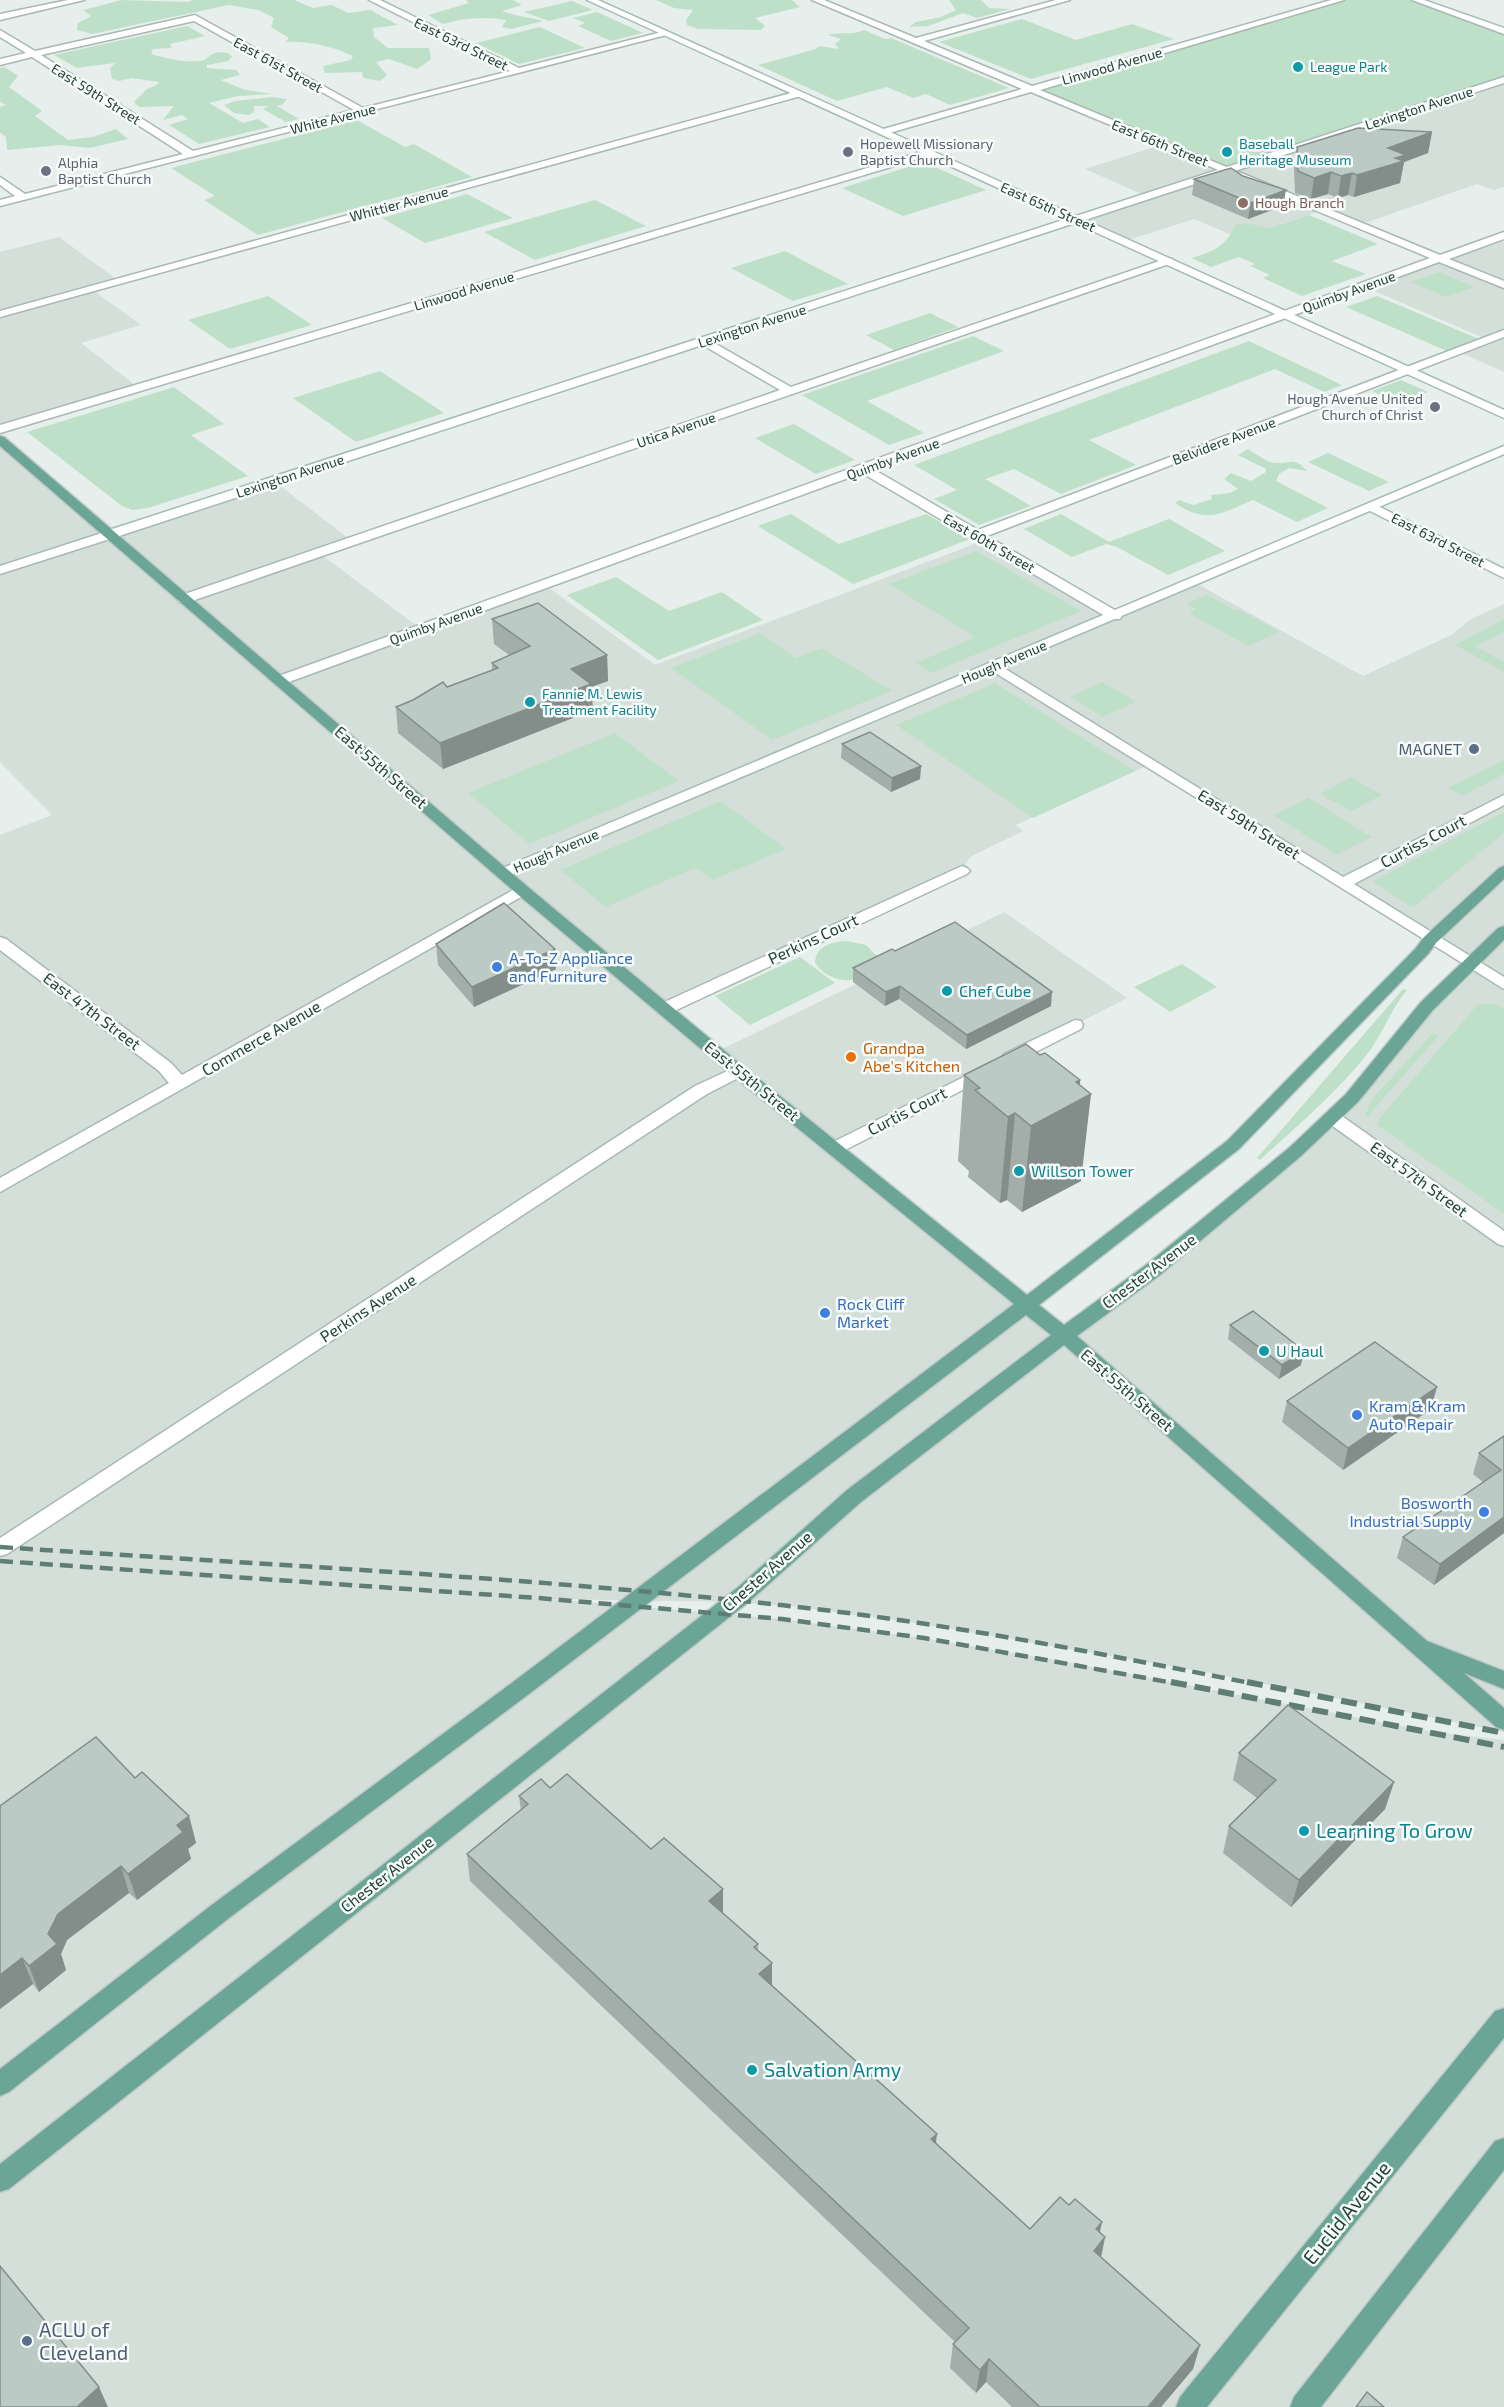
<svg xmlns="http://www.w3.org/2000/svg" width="1504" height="2407" viewBox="0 0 1504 2407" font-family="'Exo 2',sans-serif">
<rect width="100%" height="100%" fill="#e6efeb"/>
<g fill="#d4dfda" fill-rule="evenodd">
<polygon points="1504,80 1504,187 1494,190 1477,184 1359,225 1323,210 1239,238 1194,219 1125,241 1077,220 1148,197 1085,169 1164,144"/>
<polygon points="59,237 119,281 91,289 141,325 81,343 139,388 0,429 0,252"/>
<polygon points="1495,238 1504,242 1504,372 1457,351 1486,339 1365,287"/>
<path d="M0 440 111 534 274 481 352 541 319 553 421 629 545 585 655 665 985 540 1115 616 1194 582 1363 676 1451 635 1471 619 1504 604V1732L1210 1673 928 1625 798 1607 734 1602 551 1599 782 1619 924 1638 1056 1660 1434 1732 1504 1740V2407H0V835L52 815 0 762ZM1153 763 1469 964 1295 1152 1064 1335 835 1148 1127 998 1004 912 716 1052 665 1009 962 871 970 857 1023 831 1016 825Z"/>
</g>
<g fill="#bfe0c8">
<path d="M122 0 188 2 193 0H294L313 8 332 5 348 13 370 10 398 25 373 28 374 37 388 48H429L431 59 417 69 389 59 376 62 387 75 380 81 363 78 362 72 325 73 323 66 351 60 353 56C332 46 308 41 285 42L289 38 271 27 274 18 258 10 229 5 92 34 77 30 78 23 91 16 83 10Z"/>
<path d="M466 0H513L522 5 502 11C515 16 529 17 543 21L511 29 502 27 506 20C484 16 464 18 443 24L428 15 469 3Z"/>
<polygon points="656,0 792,0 800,7 755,18 765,26 761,30 698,29 687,25 686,20 693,10 674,8"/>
<polygon points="949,0 981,0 989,8 1010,9 977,18 963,13 928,26 909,27 916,22 941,17 956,10"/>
<polygon points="1340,0 1416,0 1504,31 1504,80 1228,171 1032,89"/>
<polygon points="572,1 593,10 549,21 524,12"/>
<polygon points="597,12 643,33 611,41 578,26 585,23 573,18"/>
<polygon points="1022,19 1076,40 1132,24 1174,39 1031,79 939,42"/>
<path d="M187 26 205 36 170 44 172 48 153 49 151 54C169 59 186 64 205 60 212 53 216 51 228 53L232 57 228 61 207 65V68L236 70 240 75 221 80 245 90 273 94 238 96 209 103 243 123 258 119 270 127 199 144 169 125 188 119 182 115 163 120 174 106 139 107 134 102 147 89 157 85 159 82 132 78 119 81 112 79 110 68 115 63 77 68 54 55Z"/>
<polygon points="540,27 585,48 519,64 476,43"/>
<path d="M864 30 885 39 891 38 1009 88 950 105 926 94 913 98 887 87 837 101 758 65 816 49 819 46 839 49 835 44 841 39 828 35C841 31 852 36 864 30Z"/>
<polygon points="5,67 18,76 9,87 42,111 35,116 68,140 93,137 116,129 128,139 90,148 61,145 7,150 6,137 0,132 0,107 6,105 0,102 0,68"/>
<polygon points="272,97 287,99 282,105 277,106 299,119 286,122 263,109 269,106 254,106 254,112 249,115 234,113 224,105 235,101"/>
<polygon points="357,120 405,147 414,144 472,177 258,235 204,200 215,196 171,168"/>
<polygon points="924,162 986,190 903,216 842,188"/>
<polygon points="467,194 513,218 425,243 382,218"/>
<polygon points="595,200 646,226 535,260 484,232"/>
<path d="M1309 215 1378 244 1332 261 1366 274 1302 296 1263 278 1270 275 1250 266 1255 264 1239 257 1211 267 1192 258C1213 251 1226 247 1235 225L1245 223 1269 228Z"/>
<polygon points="785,251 848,284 793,301 731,268"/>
<polygon points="1439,272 1475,287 1446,297 1411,282"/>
<polygon points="268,296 312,325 230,349 188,320"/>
<polygon points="1377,296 1479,339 1449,352 1346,307"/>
<polygon points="930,313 958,327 894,350 866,335"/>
<polygon points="973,336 1004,351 867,401 924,433 889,445 802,395"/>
<polygon points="1249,341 1342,385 1324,392 1275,369 1089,440 1136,465 1061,494 1014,469 985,479 1031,506 979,525 934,499 957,490 914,465"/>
<polygon points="380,371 444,413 356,442 293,398"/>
<polygon points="1401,380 1428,392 1399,404 1372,391"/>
<polygon points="174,387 224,424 191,435 248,476 148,508 132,510 122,506 27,432"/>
<polygon points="794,424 855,460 816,474 755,438"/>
<path d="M1248 449C1256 454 1266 462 1275 463 1291 464 1294 456 1307 471L1289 468 1279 474 1276 481 1328 508 1297 522 1253 500C1222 513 1207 525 1175 503L1179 500 1193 505 1212 499 1211 495 1230 493 1238 489 1224 479 1231 473 1251 481 1266 472V469L1238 455Z"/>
<polygon points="1328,453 1389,482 1369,491 1308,462"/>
<polygon points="791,514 839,544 926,514 970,539 853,584 758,526"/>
<polygon points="1061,514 1109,542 1169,519 1225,551 1168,575 1117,547 1106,544 1072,557 1024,529"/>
<polygon points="976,551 1081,611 931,673 916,663 975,637 889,584"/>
<polygon points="616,577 669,611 722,592 763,620 658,660 567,595"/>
<polygon points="1207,595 1235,610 1238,609 1279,632 1248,646 1189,613 1196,609 1186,604"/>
<polygon points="1504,619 1504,632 1475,646 1504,662 1504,672 1455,645"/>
<polygon points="760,633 796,658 822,648 892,691 772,740 671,668"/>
<polygon points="1102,682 1136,702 1103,717 1070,697"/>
<polygon points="995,683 1135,771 1033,818 896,725"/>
<polygon points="615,733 679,781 529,844 468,793"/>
<polygon points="1504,760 1504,774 1462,796 1448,788"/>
<polygon points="1351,777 1382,795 1351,811 1320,794"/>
<polygon points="1309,798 1372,837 1336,855 1274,815"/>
<polygon points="721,801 786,849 713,880 695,868 606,907 560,870"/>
<polygon points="1504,812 1504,833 1415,906 1411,907 1373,881"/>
<path d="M847 941 866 945 877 956 878 963C873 967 868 973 863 976 848 986 822 977 815 962 817 945 832 942 847 941Z"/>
<polygon points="800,957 835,983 750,1025 715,996"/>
<polygon points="1182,964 1217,987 1170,1012 1134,987"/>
<path d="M1403 989 1407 990C1392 1008 1384 1030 1371 1049 1342 1088 1296 1127 1260 1160L1257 1158Z"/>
<polygon points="1478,1004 1495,1004 1504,1009 1504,1214 1377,1125 1379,1119"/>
<polygon points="1433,1033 1439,1035 1368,1116 1365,1116 1373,1098"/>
</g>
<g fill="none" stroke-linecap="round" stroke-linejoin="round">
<g stroke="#a8b8b2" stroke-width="3">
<g id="street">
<polygon points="68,0 84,0 0,20 0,14"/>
<path d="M369 0H380L519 68 666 31 670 34 0 206V200L15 196 0 185V177L25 194 183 154 32 57 0 65V59L26 53 0 37V30L35 51 195 15 363 108 510 71ZM194 21 354 110 193 151 41 55Z"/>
<polygon points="812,0 824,0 916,38 1056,0 1070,0 924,41 1032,86 1331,0 1344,0 1040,90 1440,255 1504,232 1504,239 1449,259 1504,281 1504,288 1439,262 873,469 978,530 1504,330 1504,337 987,536 1120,613 1122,616 1120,619 1110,619 862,473 286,683 276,683 274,680 276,677 1430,258 1031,92 886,134 880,134 880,130 1022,89"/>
<polygon points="1412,0 1424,0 1504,28 1504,34"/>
<polygon points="798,91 801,92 801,96 0,317 0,311"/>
<polygon points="928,150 933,153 931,155 0,433 0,425"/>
<polygon points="1168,258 1172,259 1172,263 189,602 179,602 177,599 179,596 780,390 701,344 701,340 709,340 791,387"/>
<polygon points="1372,503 1504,569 1504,578 1368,510 1366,507 1368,504"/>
<polygon points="111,530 117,534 116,537 0,574 0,566"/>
<polygon points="994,662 1343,877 1504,795 1504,805 1354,884 1504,977 1504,989 989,669 987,666 989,663"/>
<polygon points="962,866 967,868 970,871 967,874 670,1013 658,1013 656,1009 658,1005"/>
<polygon points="522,885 530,890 528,893 0,1192 0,1178 169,1083 159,1071 0,950 0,937 6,939 171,1063 182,1075"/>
<polygon points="1075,1020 1081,1021 1083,1025 1081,1029 1016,1062 1004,1062 1002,1058 1004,1054"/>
<polygon points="738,1066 744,1067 746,1071 744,1075 707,1094 7,1554 0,1556 0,1538 695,1086"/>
<polygon points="986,1066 992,1067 994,1071 992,1075 841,1152 829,1152 826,1148 829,1144"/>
<polygon points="1333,1112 1339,1114 1504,1231 1504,1246 1498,1244 1327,1122 1324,1118 1327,1114"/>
</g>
</g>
<g stroke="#a4bbb3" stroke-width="3">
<g id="secondary">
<polygon points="587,0 598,0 1076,216 1504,77 1504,83 1085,220 1504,410 1504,418 1075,223 116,537 106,537 105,534 106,531 1066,219"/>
<polygon points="1504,446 1504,454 508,876 503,878 495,873 498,870"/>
</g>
</g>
<g stroke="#c2cac8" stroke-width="3">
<g id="primary">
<polygon points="0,436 4,437 528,887 744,1067 1027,1295 1227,1141 1416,948 1424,937 1499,868 1504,866 1504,879 1436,943 1428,954 1239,1149 1039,1305 1064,1325 1146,1265 1289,1148 1346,1094 1421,1002 1498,928 1504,926 1504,940 1433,1010 1358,1102 1301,1156 1160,1275 1077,1336 1427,1641 1504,1671 1504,1689 1464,1673 1504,1708 1504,1730 1496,1727 1064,1345 861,1502 751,1600 9,2189 0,2192 0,2164 737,1588 847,1490 1051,1335 1026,1315 529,1694 229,1918 9,2092 0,2096 0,2069 213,1904 513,1682 1014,1304 732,1075 516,893 0,446"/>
<polygon points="1504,2008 1504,2038 1207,2407 1176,2407 1180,2397 1495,2011"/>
<polygon points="1504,2138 1504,2170 1321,2407 1290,2407 1294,2397 1495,2141"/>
</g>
</g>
<use href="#street" fill="#fff" fill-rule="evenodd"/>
<use href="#secondary" fill="#fff" fill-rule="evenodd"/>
<use href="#primary" fill="#6aa596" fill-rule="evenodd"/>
<g stroke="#5f7d75" stroke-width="4.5" stroke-dasharray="13 7" stroke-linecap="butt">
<path d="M0 1547C266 1565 533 1577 798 1607 951 1624 1103 1654 1255 1684"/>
<polyline points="0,1561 538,1598 782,1619 924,1638 1179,1684"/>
</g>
<g stroke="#5f7d75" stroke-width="6" stroke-dasharray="16 8" stroke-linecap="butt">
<polyline points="1171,1682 1504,1747"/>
<polyline points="1247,1682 1504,1733"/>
</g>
</g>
<g fill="#a1aea9">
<polygon points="1432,132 1428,153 1404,162 1400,183 1354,197 1348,195 1338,198 1328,194 1311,199 1295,193 1294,168 1297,147"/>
<polygon points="1194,179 1283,206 1248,219 1192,195"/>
<polygon points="492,619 607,655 608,681 591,687 593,710 443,769 398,733 396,707 492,670 492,663 509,655 494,644"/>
<polygon points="842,744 921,766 920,779 891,792 841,758"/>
<polygon points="436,944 556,969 474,1007 438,965"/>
<polygon points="895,951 1051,1006 966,1049 899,999 885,1006 853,982 853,968"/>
<polygon points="1040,1055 1080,1080 1081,1181 1022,1212 1007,1200 1000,1203 968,1177 969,1171 958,1161 964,1075"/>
<polygon points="1230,1325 1301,1365 1279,1379 1228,1339"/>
<polygon points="1287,1401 1431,1409 1343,1470 1282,1422"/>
<polygon points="1504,1436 1504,1533 1434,1585 1397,1558 1403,1537 1483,1482 1473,1474 1479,1453"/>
<polygon points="1239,1753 1394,1782 1385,1809 1291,1907 1223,1853 1229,1826 1257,1798 1233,1780"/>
<polygon points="550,1788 651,1849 723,1889 723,1914 758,1944 758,1950 772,1963 772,1985 936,2143 1030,2229 1100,2232 1105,2237 1101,2257 1200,2345 1193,2369 1161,2407 1012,2407 986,2382 976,2393 950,2368 953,2344 955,2342 470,1881 467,1854 521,1810 519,1796"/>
<polygon points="0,1806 189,1816 196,1843 188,1849 191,1859 137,1900 129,1893 67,1940 61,1954 66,1970 39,1992 33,1984 0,2009"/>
</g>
<g fill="#838d89">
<polygon points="1432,132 1428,153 1404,162 1400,183 1354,197 1357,175 1388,148"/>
<polygon points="1331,172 1328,194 1311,199 1314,178"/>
<polygon points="1352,173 1348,195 1338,198 1341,176"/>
<polygon points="1286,190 1283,206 1248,219 1251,203"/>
<polygon points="607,655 608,681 591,687 593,710 443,769 440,743 571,669"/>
<polygon points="921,766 920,779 891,792 892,778"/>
<polygon points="555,949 556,969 474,1007 472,987"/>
<polygon points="900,986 899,999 885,1006 886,992"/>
<polygon points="1052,992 1051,1006 966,1049 967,1035"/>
<polygon points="1080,1080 1078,1101 1091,1094 1081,1181 1022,1212 1031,1126 1076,1082"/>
<polygon points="1015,1113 1007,1200 1000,1203 1008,1117"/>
<polygon points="1304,1351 1301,1365 1279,1379 1282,1365"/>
<polygon points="1437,1387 1431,1409 1343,1470 1348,1448"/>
<polygon points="1504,1517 1504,1533 1434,1585 1440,1564"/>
<polygon points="1394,1782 1385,1809 1291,1907 1299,1880"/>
<polygon points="189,1816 196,1843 188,1849 191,1859 137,1900 128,1874 177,1825"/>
<polygon points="121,1866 129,1893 67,1940 61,1954 66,1970 39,1992 29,1966 58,1914"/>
<polygon points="723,1889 723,1916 709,1901"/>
<polygon points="22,1958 33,1984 0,2009 0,1975"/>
<polygon points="772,1963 772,1989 759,1974"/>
<polygon points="937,2134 934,2159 931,2139"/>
<polygon points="1102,2222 1097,2247 1096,2229"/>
<polygon points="1105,2237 1100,2262 1094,2251"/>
<polygon points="1200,2345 1193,2369 1161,2407 1148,2407"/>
<polygon points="989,2359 986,2382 976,2393 980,2370"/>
<polygon points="99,2387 108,2407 77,2407"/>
</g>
<g fill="#bbcac4" stroke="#838d89" stroke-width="1.5">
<polygon points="1358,128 1432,132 1388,148 1406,155 1395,158 1404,161 1357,175 1352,173 1341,176 1331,172 1314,178 1298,171 1297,147"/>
<polygon points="1231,168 1243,176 1286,190 1251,203 1194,179"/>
<polygon points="538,603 607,655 571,669 591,684 440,743 396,707 413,700 443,682 447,687 498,668 492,663 530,646 492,619"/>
<polygon points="870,732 921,766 892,778 842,744"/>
<polygon points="504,903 555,949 472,987 436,944"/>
<polygon points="955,922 1052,992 967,1035 900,986 886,992 853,968 892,949 895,951"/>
<polygon points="1026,1044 1040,1055 1045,1053 1080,1080 1076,1082 1091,1094 1031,1126 1015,1113 1008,1117 975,1090 980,1088 964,1075"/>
<polygon points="1253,1311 1304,1351 1282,1365 1230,1325"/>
<polygon points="1375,1342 1437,1387 1348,1448 1287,1401"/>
<polygon points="1504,1436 1504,1517 1440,1564 1403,1537 1501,1470 1479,1453"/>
<polygon points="1288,1705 1394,1782 1299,1880 1229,1826 1276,1780 1239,1753"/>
<polygon points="96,1737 135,1778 142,1772 189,1816 177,1825 183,1832 128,1874 121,1866 58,1914 48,1934 57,1944 29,1966 22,1958 0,1975 0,1806"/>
<polygon points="567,1774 651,1849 664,1838 723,1889 709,1901 758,1944 754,1947 772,1963 759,1974 937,2134 931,2139 1030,2229 1060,2197 1069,2205 1075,2199 1102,2222 1096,2229 1105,2237 1094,2251 1200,2345 1148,2407 1040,2407 989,2359 980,2370 953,2344 969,2328 467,1854 528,1804 519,1796 541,1779 550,1788"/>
<polygon points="0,2266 99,2387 77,2407 0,2407"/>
<polygon points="1367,2392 1384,2407 1356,2407"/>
</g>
<g fill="#0f9aa8" stroke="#f7fbf9" stroke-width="2">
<circle cx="1298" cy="67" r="6"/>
<circle cx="1227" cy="152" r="6"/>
<circle cx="530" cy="702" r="6"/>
<circle cx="947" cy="991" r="6"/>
<circle cx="1019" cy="1171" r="6"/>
<circle cx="1264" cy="1351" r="6"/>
<circle cx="1304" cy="1831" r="6"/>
<circle cx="752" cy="2070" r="6"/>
</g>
<g fill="#6b7280" stroke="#f7fbf9" stroke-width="2">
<circle cx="848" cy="152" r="6"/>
<circle cx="46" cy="171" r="6"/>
<circle cx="1435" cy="407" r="6"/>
</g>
<circle fill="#8d6e63" stroke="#f7fbf9" stroke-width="2" cx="1243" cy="203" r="6"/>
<g fill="#5c6f8a" stroke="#f7fbf9" stroke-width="2">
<circle cx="1474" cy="749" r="6"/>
<circle cx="27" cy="2341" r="6"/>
</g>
<g fill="#3f7fe0" stroke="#f7fbf9" stroke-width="2">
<circle cx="497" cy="967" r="6"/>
<circle cx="825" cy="1313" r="6"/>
<circle cx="1357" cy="1415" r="6"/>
<circle cx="1484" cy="1512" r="6"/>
</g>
<circle fill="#e8710a" stroke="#f7fbf9" stroke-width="2" cx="851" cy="1057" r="6"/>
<g text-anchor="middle" stroke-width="5" stroke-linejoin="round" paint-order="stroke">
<g font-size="14" fill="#24423a" stroke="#f7fbf9">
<text transform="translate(461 44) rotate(26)" y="5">East 63rd Street</text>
<text transform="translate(278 65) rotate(29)" y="5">East 61st Street</text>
<text transform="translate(1112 66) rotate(-16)" y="5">Linwood Avenue</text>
<text transform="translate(96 94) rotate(32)" y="5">East 59th Street</text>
<text transform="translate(1419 108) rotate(-18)" y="5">Lexington Avenue</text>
<text transform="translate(333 119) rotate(-14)" y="5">White Avenue</text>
<text transform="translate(1160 143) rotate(22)" y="5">East 66th Street</text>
<text transform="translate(399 204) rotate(-15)" y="5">Whittier Avenue</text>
<text transform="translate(1048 207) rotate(24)" y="5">East 65th Street</text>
<text transform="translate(464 291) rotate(-17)" y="5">Linwood Avenue</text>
<text transform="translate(1349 292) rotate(-20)" y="5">Quimby Avenue</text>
<text transform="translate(752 326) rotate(-18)" y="5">Lexington Avenue</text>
<text transform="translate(676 430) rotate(-19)" y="5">Utica Avenue</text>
<text transform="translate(1224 441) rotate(-21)" y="5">Belvidere Avenue</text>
<text transform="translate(893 459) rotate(-20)" y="5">Quimby Avenue</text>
<text transform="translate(290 476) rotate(-18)" y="5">Lexington Avenue</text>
<text transform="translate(1438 540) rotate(27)" y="5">East 63rd Street</text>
<text transform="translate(989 543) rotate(30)" y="5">East 60th Street</text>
<text transform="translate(436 624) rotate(-20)" y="5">Quimby Avenue</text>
<text transform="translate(1004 662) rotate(-23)" y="5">Hough Avenue</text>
<text transform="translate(556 851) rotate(-23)" y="5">Hough Avenue</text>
</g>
<g font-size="14" fill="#0d838f" stroke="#f7fbf9" text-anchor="start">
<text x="1310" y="72">League Park</text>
<text x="1239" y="149">Baseball<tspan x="1239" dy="16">Heritage Museum</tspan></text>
<text x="542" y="699">Fannie M. Lewis<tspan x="542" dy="16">Treatment Facility</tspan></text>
</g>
<g font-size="14" fill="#5b616d" stroke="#f7fbf9" text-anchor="start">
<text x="860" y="149">Hopewell Missionary<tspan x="860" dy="16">Baptist Church</tspan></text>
<text x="58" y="168">Alphia<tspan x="58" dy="16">Baptist Church</tspan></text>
<text x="1423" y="404" text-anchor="end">Hough Avenue United<tspan x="1423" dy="16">Church of Christ</tspan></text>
</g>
<g font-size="14" fill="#785e54" stroke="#f7fbf9" text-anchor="start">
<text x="1255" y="208">Hough Branch</text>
</g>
<g font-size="16" fill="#4e5e75" stroke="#f7fbf9" text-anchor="end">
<text x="1462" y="755">MAGNET</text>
</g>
<g font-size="16" fill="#24423a" stroke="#f7fbf9">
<text transform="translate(381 767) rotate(41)" y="6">East 55th Street</text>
<text transform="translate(1249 824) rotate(32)" y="6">East 59th Street</text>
<text transform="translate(1423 841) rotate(-28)" y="6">Curtiss Court</text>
<text transform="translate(813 939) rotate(-25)" y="6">Perkins Court</text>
<text transform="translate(92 1011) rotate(37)" y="6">East 47th Street</text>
<text transform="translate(261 1038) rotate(-30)" y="6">Commerce Avenue</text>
<text transform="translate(752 1081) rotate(39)" y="6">East 55th Street</text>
<text transform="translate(907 1111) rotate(-27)" y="6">Curtis Court</text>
<text transform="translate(1419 1179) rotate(36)" y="6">East 57th Street</text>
<text transform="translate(1149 1271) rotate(-37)" y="6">Chester Avenue</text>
<text transform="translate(368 1308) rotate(-33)" y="6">Perkins Avenue</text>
<text transform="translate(1127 1390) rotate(41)" y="6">East 55th Street</text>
<text transform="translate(767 1571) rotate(-41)" y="6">Chester Avenue</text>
<text transform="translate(387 1874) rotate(-38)" y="6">Chester Avenue</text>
</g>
<g font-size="16" fill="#366cbe" stroke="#f7fbf9" text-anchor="start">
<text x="509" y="964">A-To-Z Appliance<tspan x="509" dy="18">and Furniture</tspan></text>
<text x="837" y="1310">Rock Cliff<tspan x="837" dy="18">Market</tspan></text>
<text x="1369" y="1412">Kram &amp; Kram<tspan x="1369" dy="18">Auto Repair</tspan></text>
<text x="1472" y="1509" text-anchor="end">Bosworth<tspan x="1472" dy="18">Industrial Supply</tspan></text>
</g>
<g font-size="16" fill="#0d838f" stroke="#f7fbf9" text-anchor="start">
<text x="959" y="997">Chef Cube</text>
<text x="1031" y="1177">Willson Tower</text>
<text x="1276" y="1357">U Haul</text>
</g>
<g font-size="16" fill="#c56008" stroke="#f7fbf9" text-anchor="start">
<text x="863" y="1054">Grandpa<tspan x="863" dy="18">Abe's Kitchen</tspan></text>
</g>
<g font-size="20" fill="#0d838f" stroke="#f7fbf9" text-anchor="start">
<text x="1316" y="1838">Learning To Grow</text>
<text x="764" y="2077">Salvation Army</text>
</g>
<g font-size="20" fill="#24423a" stroke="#f7fbf9">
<text transform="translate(1347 2213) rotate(-51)" y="7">Euclid Avenue</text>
</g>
<g font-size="20" fill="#4e5e75" stroke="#f7fbf9" text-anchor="start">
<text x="39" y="2337">ACLU of<tspan x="39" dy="23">Cleveland</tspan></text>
</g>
</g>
</svg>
